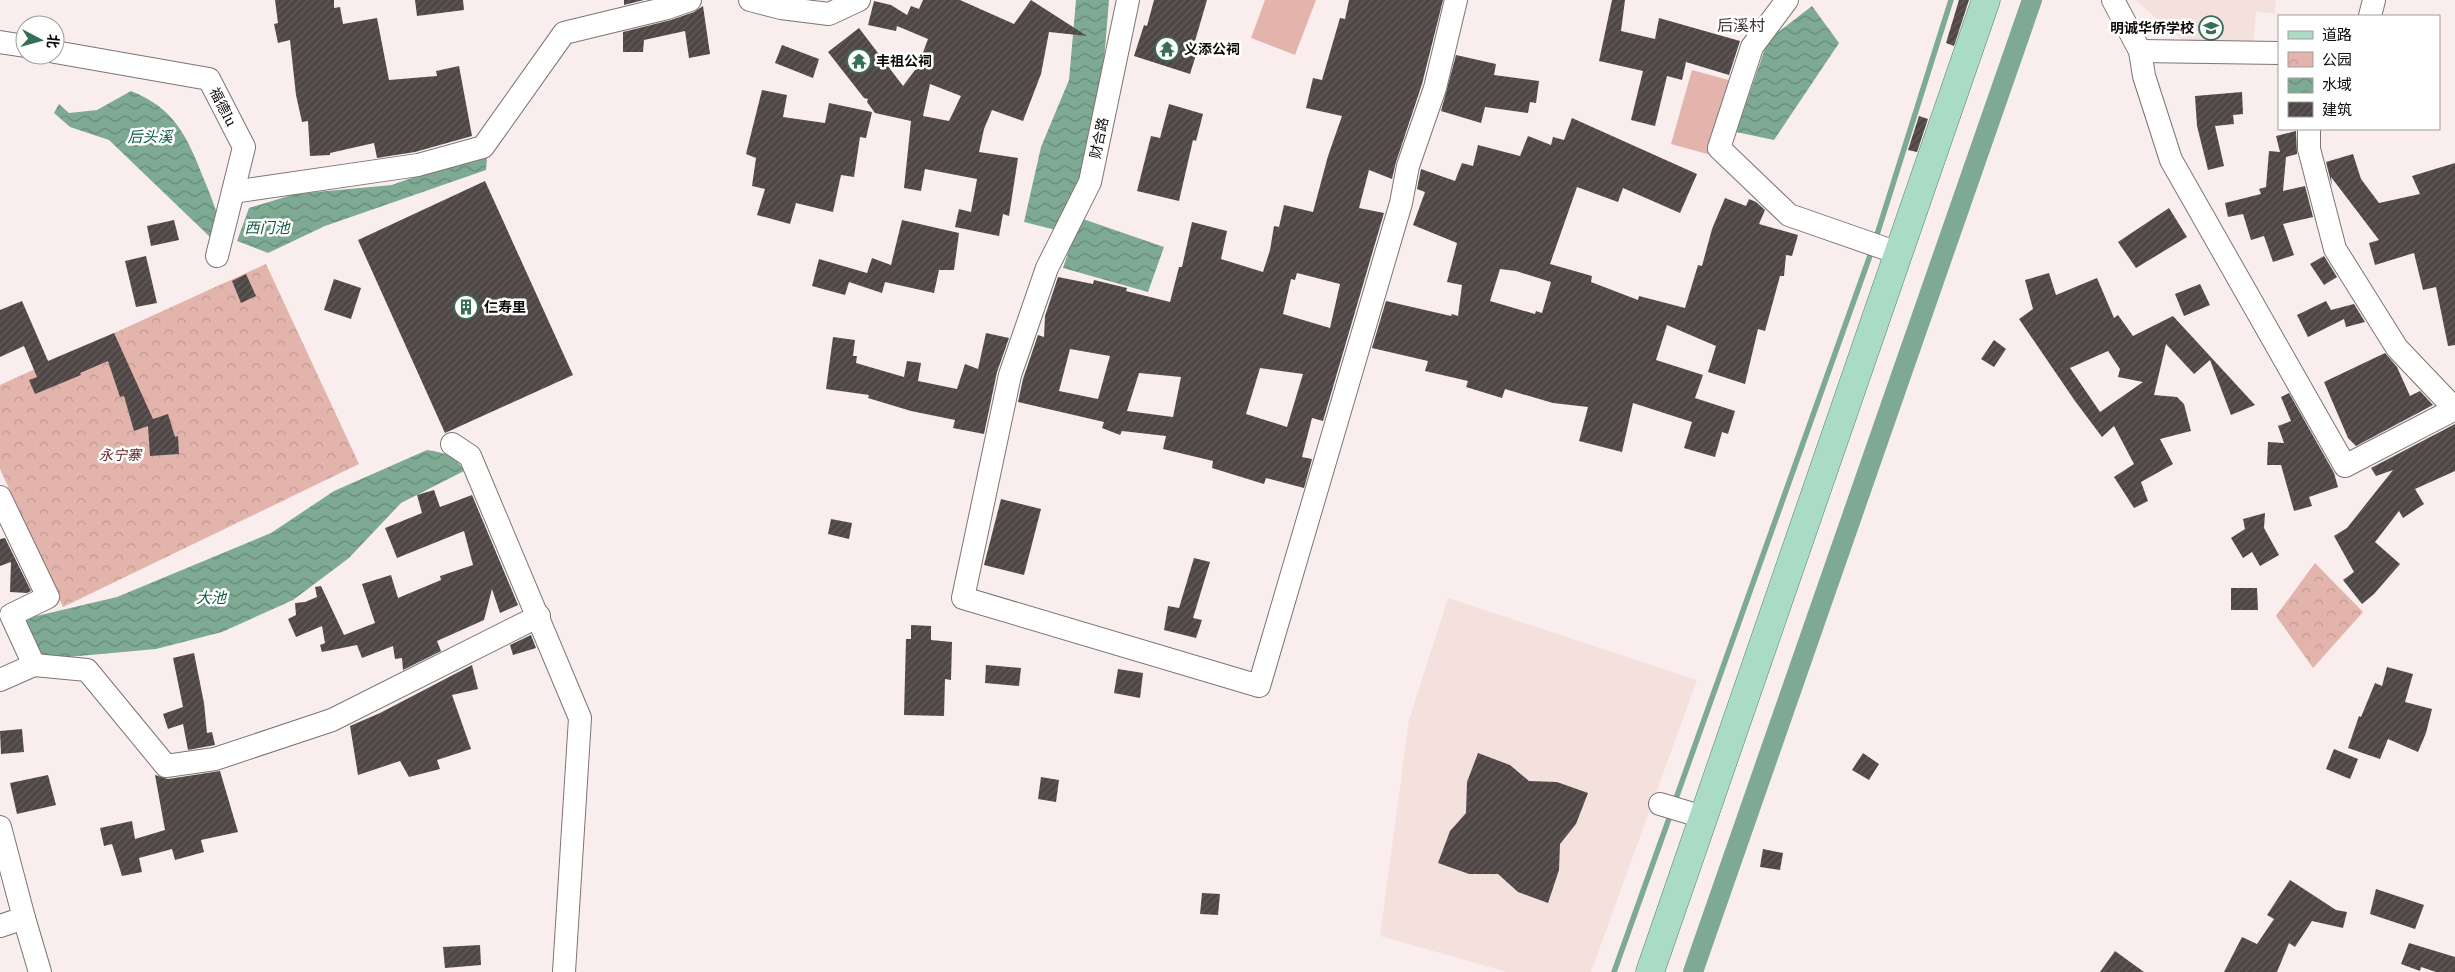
<svg xmlns="http://www.w3.org/2000/svg" width="2455" height="972" viewBox="0 0 2455 972" font-family="Literata,'Noto Sans SC',serif">
<defs>
<pattern id="park-crowns" width="20" height="18" patternUnits="userSpaceOnUse" patternTransform="scale(1.25)"><rect width="20" height="18" fill="#e2b4ac"/><path d="M2 6a3 3 0 1 1 6 0M12 15a3 3 0 1 1 6 0" fill="none" stroke="#c19993"/></pattern>
<pattern id="water-waves" width="16" height="10" patternUnits="userSpaceOnUse" patternTransform="scale(1.25)"><rect width="16" height="10" fill="#7eaa94"/><path d="M0 5q4-4 8 0t8 0" fill="none" stroke="#668977"/></pattern>
<pattern id="building-hatch" width="6" height="6" patternUnits="userSpaceOnUse" patternTransform="scale(1.25)"><rect width="6" height="6" fill="#4f4745"/><path d="M-1 1l2-2M0 6l6-6M5 7l2-2" fill="none" stroke="#645d5c"/></pattern>
</defs>
<rect width="100%" height="100%" fill="#f9eeed"/>
<g fill="#f4e1de">
<polygon points="2135,0 2276,0 2275,14 2256,11 2253,47 2186,43"/>
<polygon points="1448,598 1697,680 1591,972 1507,972 1380,936 1409,720"/>
</g>
<g fill="url(#park-crowns)">
<polygon points="266,264 359,464 63,607 0,469 0,385"/>
<polygon points="2315,563 2363,612 2313,668 2276,616"/>
</g>
<g fill="#e2b4ac">
<polygon points="1265,0 1316,0 1295,55 1251,38"/>
<polygon points="1692,70 1732,81 1711,155 1671,144"/>
</g>
<g fill="url(#water-waves)">
<polygon points="1076,0 1109,0 1104,60 1083,174 1056,230 1024,222 1041,147 1069,80"/>
<polygon points="1812,6 1839,43 1774,140 1736,132 1768,40"/>
<path d="M131 91C174 108 187 136 203 177 209 191 215 206 219 221L210 237 109 140 70 127 54 113 59 104 69 113 97 110Z"/>
<polygon points="480,153 487,158 486,170 325,226 268,253 237,241 249,208 295,194 392,185"/>
<polygon points="1080,218 1164,247 1148,292 1063,268"/>
<path d="M427 450C445 453 456 455 464 471L401 503 349 558 293 600 222 632 156 649 57 658 39 656 24 626 28 618 117 597 271 533 334 491Z"/>
</g>
<g fill="none" stroke-linecap="round" stroke-linejoin="round">
<g stroke="#7eaa94" stroke-width="5.5">
<polyline points="1875,241 1951,0"/>
<polyline points="1674,804 1872,250"/>
<polyline points="1614,972 1671,813"/>
</g>
<polyline stroke="#7eaa94" stroke-width="20" points="1693,972 2032,0"/>
</g>
<g fill="url(#building-hatch)" fill-rule="evenodd">
<polygon points="275,0 334,0 334,8 340,7 343,24 377,18 389,80 437,76 436,71 459,66 472,136 415,152 377,158 374,143 330,153 330,155 310,156 308,121 302,122 296,95 290,40 278,43 274,24 278,23"/>
<polygon points="415,0 463,0 464,10 417,16"/>
<polygon points="624,0 644,0 624,5"/>
<path d="M923 0H960L1014 24 1031 0 1087 36 1049 32 1041 74 1023 121 992 110 984 129 979 152 1018 158 1009 216 1003 214 999 236 955 227 959 209 971 212 977 179 925 169 921 191 904 188 911 121 875 113 867 102 868 99 864 98 828 52 859 28 903 86 918 66 928 39 897 26 896 31 868 25 874 1 891 5 907 15 911 6 919 9ZM930 84 961 96 949 121 923 116Z"/>
<polygon points="1154,0 1207,0 1195,41 1200,42 1190,74 1134,56 1144,25 1147,26"/>
<path d="M1349 0H1443L1422 84 1396 162 1392 179 1369 170 1359 208 1384 213 1323 421 1312 418 1302 457 1312 459 1304 488 1266 478 1264 484 1212 468 1213 461 1163 449 1166 436 1122 431 1120 435 1102 428 1104 422 1018 402 1023 379 1038 335 1044 337 1045 316 1058 277 1093 284 1094 280 1127 288 1126 291 1170 302 1179 267H1182L1192 222 1227 231 1221 259 1263 272 1270 250 1274 226 1279 227 1284 205 1313 212 1328 156 1342 116 1306 108 1313 78 1322 80 1340 18 1345 19ZM1297 273 1340 284 1330 328 1283 314 1291 279 1295 280ZM1070 349 1110 356 1098 399 1059 391ZM1260 368 1303 374 1287 427 1246 414ZM1139 373 1181 377 1173 417 1127 411Z"/>
<polygon points="1612,0 1625,0 1621,31 1655,39 1659,18 1740,41 1729,75 1686,62 1682,80 1667,76 1655,126 1631,120 1643,71 1599,61"/>
<polygon points="1959,0 1969,0 1954,46 1946,43"/>
<polygon points="703,6 710,54 689,58 685,31 644,40 643,52 623,52 623,32 671,20 694,12"/>
<polygon points="782,45 819,59 813,78 775,63"/>
<polygon points="1456,55 1496,64 1494,75 1539,81 1536,103 1530,102 1528,113 1485,107 1481,123 1441,111"/>
<polygon points="762,90 787,95 783,117 825,123 829,103 872,112 866,138 860,137 854,177 841,175 833,212 796,203 790,224 757,215 765,189 752,186 756,158 746,154"/>
<polygon points="2242,92 2243,114 2233,115 2234,124 2215,126 2224,166 2208,170 2197,126 2195,96"/>
<polygon points="1169,104 1203,114 1196,141 1193,140 1179,201 1137,191 1151,136 1160,138"/>
<polygon points="1919,116 1928,119 1917,152 1908,150"/>
<path d="M1572 118 1697 174 1680 213 1623 188 1618 202 1577 187 1550 264 1592 276 1591 282 1638 300 1639 296 1685 308 1698 265 1702 266 1712 229 1725 198 1746 206 1749 199 1756 202 1765 210 1759 224 1798 235 1792 256 1786 255 1784 276H1780L1765 331 1758 329 1745 384 1708 372 1716 346 1667 325 1656 360 1703 375 1695 398 1735 411 1728 434 1722 432 1715 457 1684 448 1692 422 1633 403 1622 452 1579 441 1588 407 1553 403 1505 389 1502 398 1466 387 1468 381 1425 371 1428 361 1372 348 1386 301 1451 316 1452 314 1458 316 1462 285 1447 282 1457 243 1413 225 1425 192 1417 189 1421 169 1455 181 1462 163 1473 166 1478 145 1520 156 1528 136 1551 145 1553 137 1564 140ZM1500 269 1516 271 1551 282 1542 313 1536 311 1535 314 1490 301Z"/>
<polygon points="2296,131 2297,154 2286,157 2283,191 2305,186 2313,217 2283,224 2294,255 2273,262 2264,236 2251,240 2243,214 2228,217 2225,203 2261,194 2259,189 2266,187 2269,151 2280,152 2276,136"/>
<polygon points="2353,154 2361,179 2379,203 2420,194 2412,176 2455,163 2455,345 2448,346 2436,287 2423,290 2414,253 2375,265 2369,243 2379,240 2331,177 2332,186 2326,162"/>
<polygon points="485,181 573,375 445,433 358,240"/>
<polygon points="2169,208 2187,237 2136,268 2118,242"/>
<polygon points="174,220 179,240 151,246 147,226"/>
<polygon points="902,220 959,233 954,270 939,270 934,293 885,282 882,293 849,282 845,295 812,286 819,259 867,273 872,258 891,265"/>
<polygon points="146,256 157,303 136,307 125,261"/>
<polygon points="2324,256 2337,277 2324,285 2310,264"/>
<path d="M2049 273 2056 295 2097 278 2114 318 2118 315 2133 336 2173 316 2255 405 2231 415 2210 360 2194 374 2166 344 2154 395 2177 397 2184 404 2191 431 2160 439 2173 464 2141 482 2148 501 2134 508 2114 477 2134 464 2114 426 2102 437 2075 401 2019 319 2033 309 2025 280ZM2108 351 2120 369 2118 377 2143 382 2100 412 2070 368Z"/>
<polygon points="246,274 256,296 241,303 232,281"/>
<polygon points="334,279 361,288 351,319 324,310"/>
<polygon points="2200,284 2210,305 2184,316 2175,294"/>
<polygon points="22,301 48,361 114,333 153,419 168,414 175,437 178,436 179,454 150,456 148,426 134,431 124,396 120,397 108,361 80,373 81,375 35,394 29,380 37,377 24,346 0,357 0,310"/>
<polygon points="2326,301 2331,310 2354,304 2365,322 2346,327 2344,319 2308,337 2297,315"/>
<polygon points="986,333 1009,338 997,372 984,434 953,428 955,420 911,411 868,398 869,395 826,389 833,337 855,340 853,356 857,356 856,363 904,377 907,361 921,363 918,381 957,389 965,364 978,369"/>
<polygon points="1994,340 2006,349 1994,367 1981,359"/>
<polygon points="2385,353 2397,367 2410,396 2420,391 2433,405 2356,446 2348,438 2324,382"/>
<polygon points="2289,393 2334,473 2338,487 2309,497 2312,506 2294,511 2281,465 2267,465 2268,442 2284,443 2278,426 2291,421 2281,397"/>
<polygon points="2455,424 2455,471 2415,489 2424,504 2403,518 2399,511 2375,542 2400,564 2374,594 2362,604 2343,580 2354,572 2334,536 2347,528 2393,470 2376,476 2371,468"/>
<polygon points="434,490 440,507 472,495 518,605 500,613 492,589 484,620 437,641 441,651 403,670 402,658 395,659 393,646 362,658 357,645 322,652 320,645 325,643 322,626 296,637 288,619 296,615 295,603 305,602 317,597 315,587 321,586 344,635 375,623 362,584 391,575 398,598 441,580 440,576 473,565 464,531 397,558 385,528 422,513 417,495"/>
<polygon points="1001,499 1041,509 1024,575 984,565"/>
<polygon points="2265,513 2264,528 2279,555 2260,566 2252,552 2243,558 2231,538 2245,529 2243,519"/>
<polygon points="831,519 852,523 849,539 828,534"/>
<polygon points="5,538 31,591 27,593 10,592 11,562 0,566 0,539"/>
<polygon points="1194,558 1210,562 1193,618 1202,620 1196,638 1164,630 1168,606 1179,608"/>
<polygon points="2231,588 2257,588 2258,610 2231,610"/>
<polygon points="911,625 931,626 931,640 952,642 951,680 945,679 944,716 904,715 906,639 911,639"/>
<polygon points="531,635 536,648 513,655 510,645"/>
<polygon points="194,653 204,703 207,733 212,732 215,745 188,750 183,724 168,729 163,714 183,707 173,658"/>
<polygon points="472,665 478,689 452,695 471,749 437,760 440,769 409,777 400,761 358,775 350,726 380,713"/>
<polygon points="986,665 1021,668 1019,686 985,683"/>
<polygon points="2387,667 2413,674 2405,702 2432,709 2426,733 2418,752 2388,739 2380,759 2348,748 2359,716 2361,717 2375,683 2382,686"/>
<polygon points="1118,669 1143,673 1140,698 1114,693"/>
<polygon points="22,729 24,752 1,754 0,731"/>
<polygon points="2334,749 2358,759 2350,779 2326,769"/>
<polygon points="1478,753 1510,765 1529,781 1557,782 1588,793 1576,824 1560,844 1559,870 1548,903 1518,892 1498,874 1469,874 1438,863 1450,831 1466,813 1467,782"/>
<polygon points="1863,753 1879,764 1869,780 1852,770"/>
<polygon points="220,771 238,832 201,840 204,852 175,860 172,849 139,858 142,872 122,876 112,844 104,846 100,828 132,821 135,839 165,830 155,775 168,779"/>
<polygon points="48,775 56,805 17,814 10,783"/>
<polygon points="1041,777 1059,780 1056,802 1038,799"/>
<polygon points="1763,849 1783,853 1780,870 1760,867"/>
<polygon points="2290,880 2336,910 2347,912 2343,928 2312,921 2295,947 2289,943 2277,972 2224,972 2242,937 2257,944 2274,919 2267,915"/>
<polygon points="2376,889 2424,905 2415,929 2370,914"/>
<polygon points="1202,893 1220,894 1218,915 1200,914"/>
<polygon points="2409,943 2455,957 2455,972 2436,972 2421,967 2420,971 2401,964"/>
<polygon points="480,945 481,965 445,968 443,947"/>
<polygon points="2115,951 2144,972 2100,972"/>
</g>
<g fill="none" stroke-linecap="round" stroke-linejoin="round">
<g stroke="#7e7473" stroke-width="24">
<g id="minor">
<polyline points="750,0 781,8 829,14 859,0"/>
<polyline points="1128,0 1090,182 1047,268 1010,375 963,598 1259,686 1401,203 1408,166 1435,88 1456,0"/>
<polyline points="1787,0 1752,47 1719,148 1789,215 1898,253"/>
<polyline points="2113,0 2140,51 2144,76 2171,160 2345,466 2455,409"/>
<polyline points="2370,16 2374,0"/>
<polyline points="0,42 25,46"/>
<polyline points="2140,51 2279,53"/>
<polyline points="55,52 209,79 244,147 217,256"/>
<polyline points="2309,129 2309,149 2335,249 2397,348 2455,409"/>
<polyline points="233,192 418,165 483,147 564,33 667,8 690,0"/>
<polyline points="452,444 470,456 580,718 564,972"/>
<polyline points="0,497 48,597 11,615 34,665 0,680"/>
<polyline points="34,665 87,670 166,766 215,759 332,720 539,616"/>
<polyline points="1660,804 1703,817"/>
<polyline points="0,827 24,918 0,926"/>
<polyline points="24,918 40,972"/>
</g>
</g>
<g stroke="#4e836a" stroke-width="29">
<polyline id="major" points="1650,972 1986,0"/>
</g>
<use href="#minor" stroke="#fff" stroke-width="22"/>
<use href="#major" stroke="#aadbc5" stroke-width="28"/>
</g>
<defs>
<g id="school-ring" transform="scale(1.25)"><circle r="9.5" fill="#fefefe" stroke="#366e56" stroke-width="1.5"/><path d="M0-5L7-2L0 1L-7-2ZM-4 1L0 2.5L4 1V4Q0 6-4 4Z" fill="#366e56"/></g>
<g id="temple-ring" transform="scale(1.25)"><circle r="9.5" fill="#fefefe" stroke="#366e56" stroke-width="1.5"/><path d="M0-6L5-2H3V0L6.5 2.5H4V6H1.5V3h-3V6H-4V2.5H-6.5L-3 0V-2H-5Z" fill="#366e56"/></g>
<g id="building-ring" transform="scale(1.25)"><circle r="9.5" fill="#fefefe" stroke="#366e56" stroke-width="1.5"/><path d="M-4-6H4V6H1V3H-1V6H-4ZM-2.5-4.3h1.7v1.8h-1.7ZM.8-4.3h1.7v1.8H.8ZM-2.5-1h1.7V.8h-1.7ZM.8-1h1.7V.8H.8Z" fill="#366e56"/></g>
</defs>
<g fill-rule="evenodd">
<use href="#school-ring" x="2211" y="28"/>
<use href="#temple-ring" x="1167" y="49"/>
<use href="#temple-ring" x="859" y="61"/>
<use href="#building-ring" x="466" y="307"/>
</g>
<g text-anchor="middle" stroke-width="5" stroke-linejoin="round" paint-order="stroke">
<g font-size="14" font-weight="bold" fill="#0e0b0a" stroke="#fefefe" text-anchor="start">
<text x="2194" y="33" text-anchor="end">明诚华侨学校</text>
<text x="1184" y="54">义添公祠</text>
<text x="876" y="66">丰祖公祠</text>
<text x="484" y="312">仁寿里</text>
</g>
<g font-size="14" fill="#0e0b0a" stroke="#fefefe">
<text transform="translate(223 107) rotate(63)" y="5">福德lu</text>
<text transform="translate(1099 138) rotate(-78)" y="5">财合路</text>
</g>
<g font-size="14" font-style="italic" fill="#61261f" stroke="#fefefe">
<text x="120" y="460">永宁寨</text>
</g>
<g font-size="15" font-style="italic" fill="#095c40" stroke="#fefefe">
<text x="150" y="142">后头溪</text>
<text x="267" y="233">西门池</text>
<text x="211" y="603">大池</text>
</g>
<g font-size="16" fill="#403736" stroke="#fefefe">
<text x="1741" y="31">后溪村</text>
</g>
</g>
<rect x="2278" y="15" width="162" height="115" fill="#fefefe" stroke="#9e9d9c"/>
<rect x="2288" y="31" width="25" height="8" fill="#aadbc5" stroke="#9e9d9c"/>
<text x="2322" y="40" font-size="15" fill="#0e0b0a">道路</text>
<rect x="2288" y="52" width="25" height="15" fill="url(#park-crowns)" stroke="#9e9d9c"/>
<text x="2322" y="65" font-size="15" fill="#0e0b0a">公园</text>
<rect x="2288" y="78" width="25" height="15" fill="url(#water-waves)" stroke="#9e9d9c"/>
<text x="2322" y="90" font-size="15" fill="#0e0b0a">水域</text>
<rect x="2288" y="102" width="25" height="15" fill="url(#building-hatch)" stroke="#9e9d9c"/>
<text x="2322" y="115" font-size="15" fill="#0e0b0a">建筑</text>
<g transform="translate(40 40) rotate(96)"><circle r="24" fill="#fefefe" stroke="#9e9d9c"/>
<path d="M0-4L9 19L0 12L-9 19Z" fill="#366e56"/>
<text y="-8" font-size="14" font-weight="bold" text-anchor="middle" fill="#0e0b0a">北</text>
</g>
</svg>
